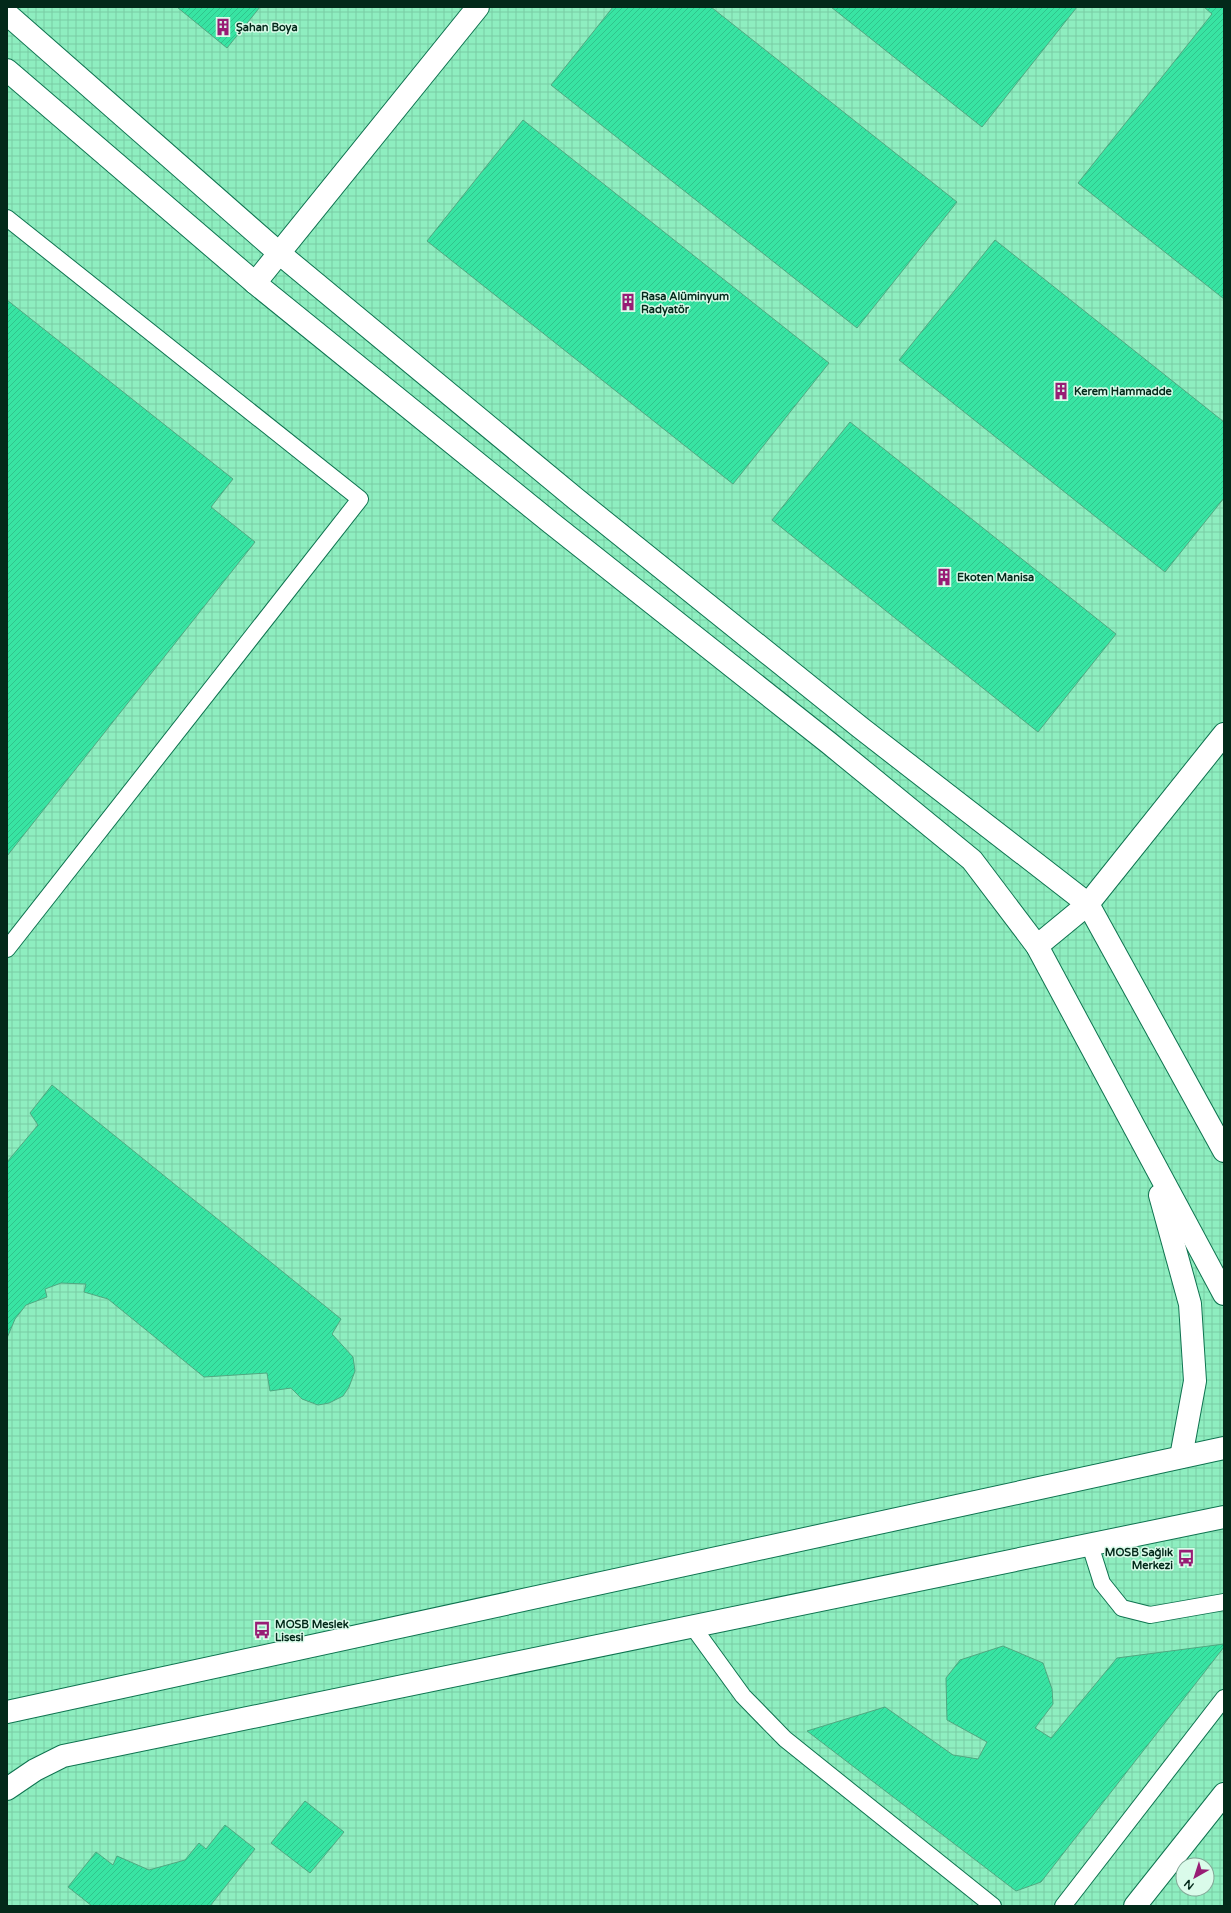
<svg xmlns="http://www.w3.org/2000/svg" width="1231" height="1913" viewBox="0 0 1231 1913" font-family="'Varela Round',sans-serif">
<defs>
<pattern id="industrial-grid" width="8" height="8" patternUnits="userSpaceOnUse"><rect width="8" height="8" fill="#8eeec0"/><path d="M0 4h8M4 0v8" fill="none" stroke="#79cca4"/></pattern>
<pattern id="building-hatch" width="6" height="6" patternUnits="userSpaceOnUse"><rect width="6" height="6" fill="#38e4a3"/><path d="M-1 1l2-2M0 6l6-6M5 7l2-2" fill="none" stroke="#30c48c"/></pattern>
</defs>
<rect width="100%" height="100%" fill="#a3fbd0"/>
<path fill="url(#industrial-grid)" fill-rule="evenodd" d="M7 7H1224V1906H7ZM1183 1865H1207V1889H1183Z"/>
<g fill="url(#building-hatch)" stroke="#50a881">
<polygon points="177,7 260,7 227,48"/>
<polygon points="613,7 711,7 957,202 857,328 551,85"/>
<polygon points="831,7 1077,7 982,127"/>
<polygon points="1204,7 1224,7 1224,299 1078,183 1212,14"/>
<polygon points="523,120 829,363 733,484 427,241"/>
<polygon points="995,240 1224,422 1224,498 1165,572 899,360"/>
<polygon points="7,300 233,479 211,507 255,542 7,856"/>
<polygon points="850,422 1116,634 1038,732 772,520"/>
<polygon points="52,1085 341,1319 332,1334 353,1357 355,1371 349,1387 343,1396 329,1403 318,1405 302,1399 291,1388 270,1391 267,1373 204,1377 108,1299 84,1292 86,1284 61,1283 45,1289 47,1297 26,1305 15,1319 7,1338 7,1162 38,1125 30,1113"/>
<polygon points="1224,1644 1224,1647 1041,1882 1016,1891 807,1731 885,1707 953,1755 978,1759 987,1742 947,1720 946,1678 960,1660 1003,1646 1043,1663 1052,1689 1053,1704 1035,1728 1051,1738 1117,1658"/>
<polygon points="305,1801 344,1832 310,1873 271,1843"/>
<polygon points="225,1825 255,1849 210,1906 92,1906 68,1887 96,1852 113,1865 117,1856 149,1870 185,1860 199,1843 206,1849"/>
</g>
<g fill="none" stroke-linecap="round" stroke-linejoin="round">
<g stroke="#0f7450" stroke-width="18">
<g id="lane">
<polyline points="7,218 360,499 7,949"/>
<polyline points="1090,1545 1102,1583 1122,1608 1150,1615 1224,1602"/>
<polyline points="693,1627 743,1696 785,1739 993,1906"/>
<polyline points="1063,1906 1224,1698"/>
</g>
</g>
<g stroke="#0f7450" stroke-width="24">
<polyline id="street" points="1135,1906 1224,1794"/>
</g>
<g stroke="#0f7450" stroke-width="24">
<g id="secondary">
<polyline points="7,14 279,253 576,499 861,728 1088,904 1224,1151"/>
<polyline points="7,70 255,283 550,522 829,743 972,860 1037,946 1224,1294"/>
<polyline points="255,283 478,7"/>
<polyline points="1037,946 1088,904 1224,734"/>
<polyline points="1160,1195 1190,1304 1195,1381 1181,1457"/>
<polyline points="7,1712 1224,1448"/>
<polyline points="7,1789 35,1770 63,1756 1224,1517"/>
</g>
</g>
<use href="#lane" stroke="#fff" stroke-width="16"/>
<use href="#street" stroke="#fff" stroke-width="22"/>
<use href="#secondary" stroke="#fff" stroke-width="22"/>
</g>
<defs>
<g id="building-bare" transform="scale(1.38)"><path d="M-4-6H4V6H1V3H-1V6H-4ZM-2.5-4.3h1.7v1.8h-1.7ZM.8-4.3h1.7v1.8H.8ZM-2.5-1h1.7V.8h-1.7ZM.8-1h1.7V.8H.8Z" fill="#981d75" stroke="#dafbea" stroke-width="2.5" paint-order="stroke"/></g>
<g id="bus-bare" transform="scale(1.38)"><path d="M-5-6H5V4H4V6H2V4H-2V6H-4V4H-5ZM-3.5-4V0h7V-4ZM-3.5 1.2v1.5H-2V1.2ZM2 1.2v1.5H3.5V1.2Z" fill="#981d75" stroke="#dafbea" stroke-width="2.5" paint-order="stroke"/></g>
</defs>
<g fill-rule="evenodd">
<use href="#building-bare" x="223" y="27"/>
<use href="#building-bare" x="628" y="302"/>
<use href="#building-bare" x="1061" y="391"/>
<use href="#building-bare" x="944" y="577"/>
<use href="#bus-bare" x="1186" y="1558"/>
<use href="#bus-bare" x="262" y="1630"/>
</g>
<g text-anchor="middle" stroke-width="3" stroke-linejoin="round" paint-order="stroke">
<g font-size="11" font-weight="bold" fill="#03291a" stroke="#dafbea" text-anchor="start">
<text x="236" y="31">Şahan Boya</text>
<text x="641" y="300">Rasa Alüminyum<tspan x="641" dy="13">Radyatör</tspan></text>
<text x="1074" y="395">Kerem Hammadde</text>
<text x="957" y="581">Ekoten Manisa</text>
<text x="1173" y="1556" text-anchor="end">MOSB Sağlık<tspan x="1173" dy="13">Merkezi</tspan></text>
<text x="275" y="1628">MOSB Meslek<tspan x="275" dy="13">Lisesi</tspan></text>
</g>
</g>
<rect width="1231" height="1913" fill="none" stroke="#03291a" stroke-width="16"/>
<g transform="translate(1195 1877) rotate(219)"><circle r="19" fill="#dafbea" stroke="#84a797"/>
<path d="M0-3L7 15L0 10L-7 15Z" fill="#981d75"/>
<text y="-6" font-size="11" font-weight="bold" text-anchor="middle" fill="#03291a">N</text>
</g>
</svg>
